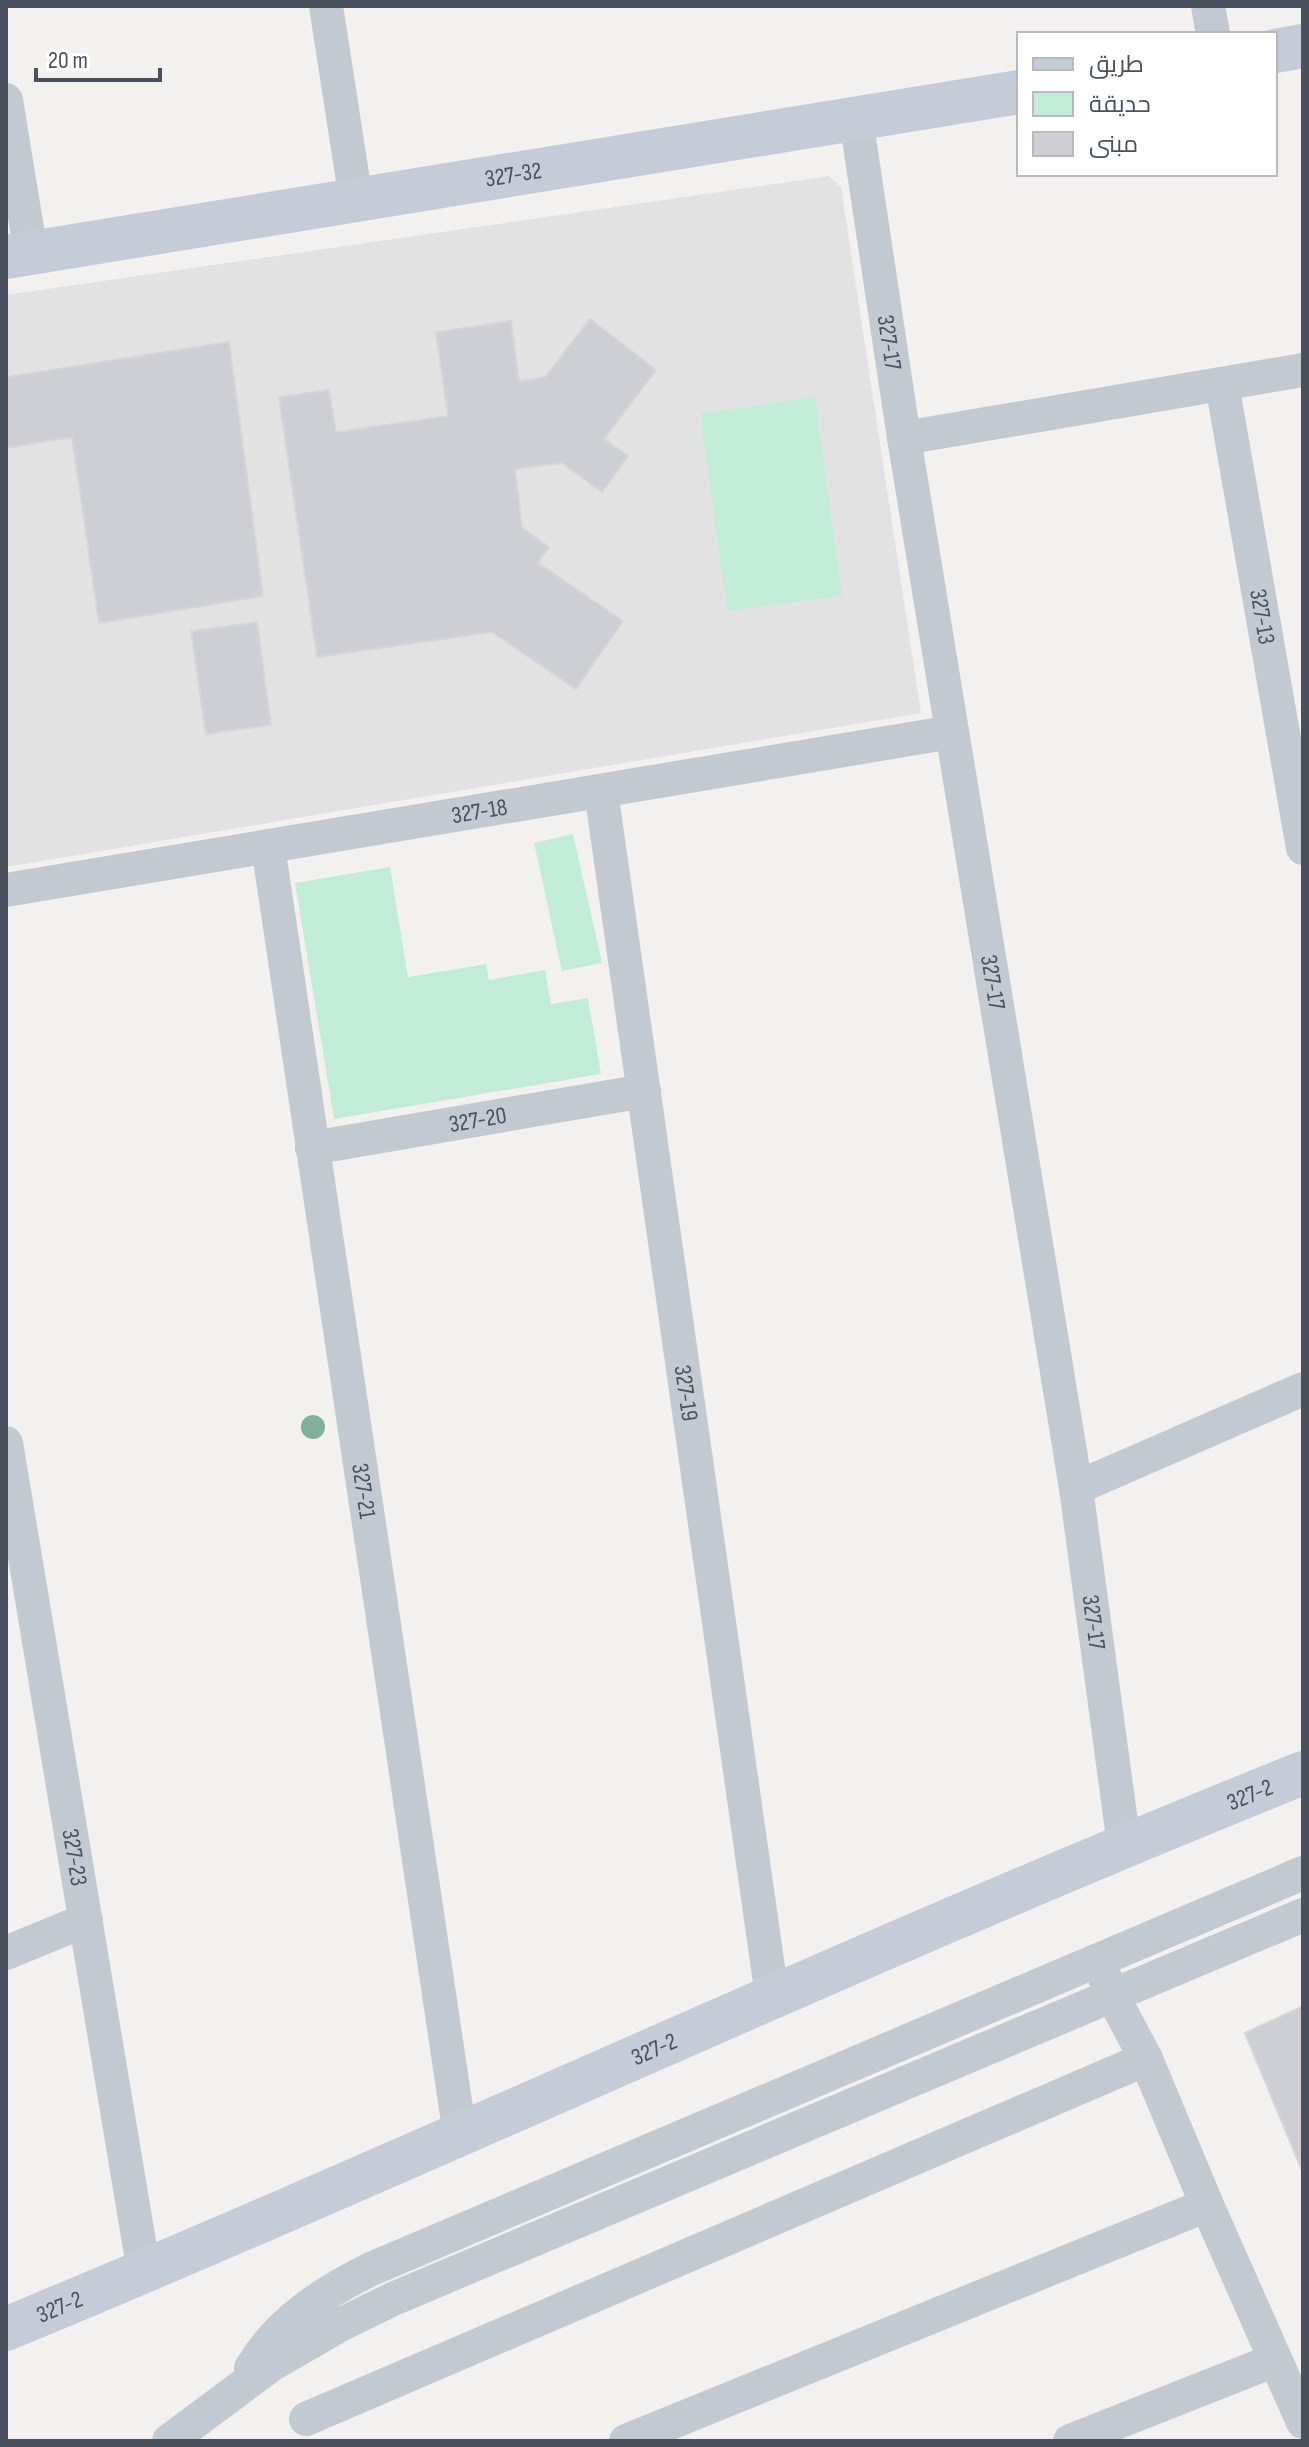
<svg xmlns="http://www.w3.org/2000/svg" width="1309" height="2447" viewBox="0 0 1309 2447" font-family="'Sofia Sans Condensed',Cairo,sans-serif">
<rect width="100%" height="100%" fill="#f3f1f0"/>
<polygon fill="#e3e2e2" points="829,176 841,187 921,713 6,867 6,295"/>
<g fill="#c3ecd8">
<polygon points="815,397 842,596 727,611 700,414"/>
<polygon points="573,834 602,963 562,971 534,843"/>
<polygon points="390,867 408,977 486,964 489,980 545,970 551,1004 588,998 601,1074 334,1119 295,883"/>
</g>
<g fill="#cecfd4" stroke="#d5d6db" stroke-width="2">
<polygon points="590,319 656,370 604,439 628,456 602,492 562,463 515,469 522,528 549,547 538,563 623,621 576,689 492,632 317,657 279,397 329,390 336,432 448,416 436,332 511,321 519,381 545,377"/>
<polygon points="229,342 263,596 99,623 72,437 6,448 6,377"/>
<polygon points="257,622 271,725 206,734 191,631"/>
<polygon points="1303,2006 1303,2173 1245,2033"/>
</g>
<g fill="none" stroke-linecap="round" stroke-linejoin="round">
<g stroke="#c2c9d1" stroke-width="34">
<polyline points="326,6 356,200"/>
<polyline points="1208,6 1213,34"/>
<polyline points="6,100 31,253"/>
<path id="s1" d="M856 119 904 438 1076 1488 1124 1845"/>
<path id="s2" d="M1222 384 1303 848"/>
<polyline points="904,438 1303,370"/>
<path id="s3" d="M601 791 772 1996"/>
<path id="s4" d="M268 846 460 2135"/>
<path id="s5" d="M6 890 952 732"/>
<path id="s6" d="M312 1148 644 1091"/>
<path id="s7" d="M6 1443 144 2272"/>
<polyline points="1076,1488 1303,1389"/>
<polyline points="6,1953 86,1920"/>
<polyline points="1103,1973 1112,1995 1146,2059 1207,2205 1303,2422"/>
<path d="M251 2368C279 2321 323 2293 371 2269L1303 1873"/>
<polyline points="306,2419 1146,2059"/>
<polyline points="169,2441 271,2365 340,2325 393,2299 1303,1915"/>
<polyline points="626,2441 1207,2205"/>
<polyline points="1070,2441 1275,2360"/>
</g>
<g stroke="#c5cbd7" stroke-width="44">
<polyline points="1275,51 1303,46"/>
<path id="s8" d="M6 257 1019 92"/>
<path id="s9" d="M6 2329C441 2149 866 1948 1303 1773"/>
</g>
</g>
<circle fill="#7eb09c" cx="313" cy="1427" r="12"/>
<g text-anchor="middle" stroke-width="6" stroke-linejoin="round" paint-order="stroke">
<g font-size="24" fill="#4a515d" stroke="#fff">
<text dy="8" stroke="none"><textPath href="#s8" startOffset="514">327-32</textPath></text>
<text dy="8" stroke="none"><textPath href="#s1" startOffset="226">327-17</textPath></text>
<text dy="8" stroke="none"><textPath href="#s2" startOffset="236">327-13</textPath></text>
<text dy="8" stroke="none"><textPath href="#s5" startOffset="480">327-18</textPath></text>
<text dy="8" stroke="none"><textPath href="#s1" startOffset="874">327-17</textPath></text>
<text dy="8" stroke="none"><textPath href="#s6" startOffset="168">327-20</textPath></text>
<text dy="8" stroke="none"><textPath href="#s3" startOffset="608">327-19</textPath></text>
<text dy="8" stroke="none"><textPath href="#s4" startOffset="652">327-21</textPath></text>
<text dy="8" stroke="none"><textPath href="#s1" startOffset="1522">327-17</textPath></text>
<text dy="8" stroke="none"><textPath href="#s9" startOffset="1354">327-2</textPath></text>
<text dy="8" stroke="none"><textPath href="#s7" startOffset="420">327-23</textPath></text>
<text dy="8" stroke="none"><textPath href="#s9" startOffset="706">327-2</textPath></text>
<text dy="8" stroke="none"><textPath href="#s9" startOffset="58">327-2</textPath></text>
</g>
</g>
<rect width="1309" height="2447" fill="none" stroke="#4a515d" stroke-width="16"/>
<rect x="1017" y="32" width="260" height="144" fill="#ffffff" stroke="#b7b9be" stroke-width="2"/>
<rect x="1033" y="58" width="40" height="12" fill="#c5cbd7" stroke="#b7b9be" stroke-width="2"/>
<text x="1089" y="72" font-size="24" fill="#4a515d">طريق</text>
<rect x="1033" y="92" width="40" height="24" fill="#c3ecd8" stroke="#b7b9be" stroke-width="2"/>
<text x="1089" y="112" font-size="24" fill="#4a515d">حديقة</text>
<rect x="1033" y="132" width="40" height="24" fill="#cecfd4" stroke="#b7b9be" stroke-width="2"/>
<text x="1089" y="152" font-size="24" fill="#4a515d">مبنى</text>
<path d="M36 68v12h124v-12" fill="none" stroke="#4a515d" stroke-width="4"/>
<text x="48" y="68" font-size="24" fill="#4a515d" stroke="#ffffff" stroke-width="6" paint-order="stroke">20 m</text>
</svg>
